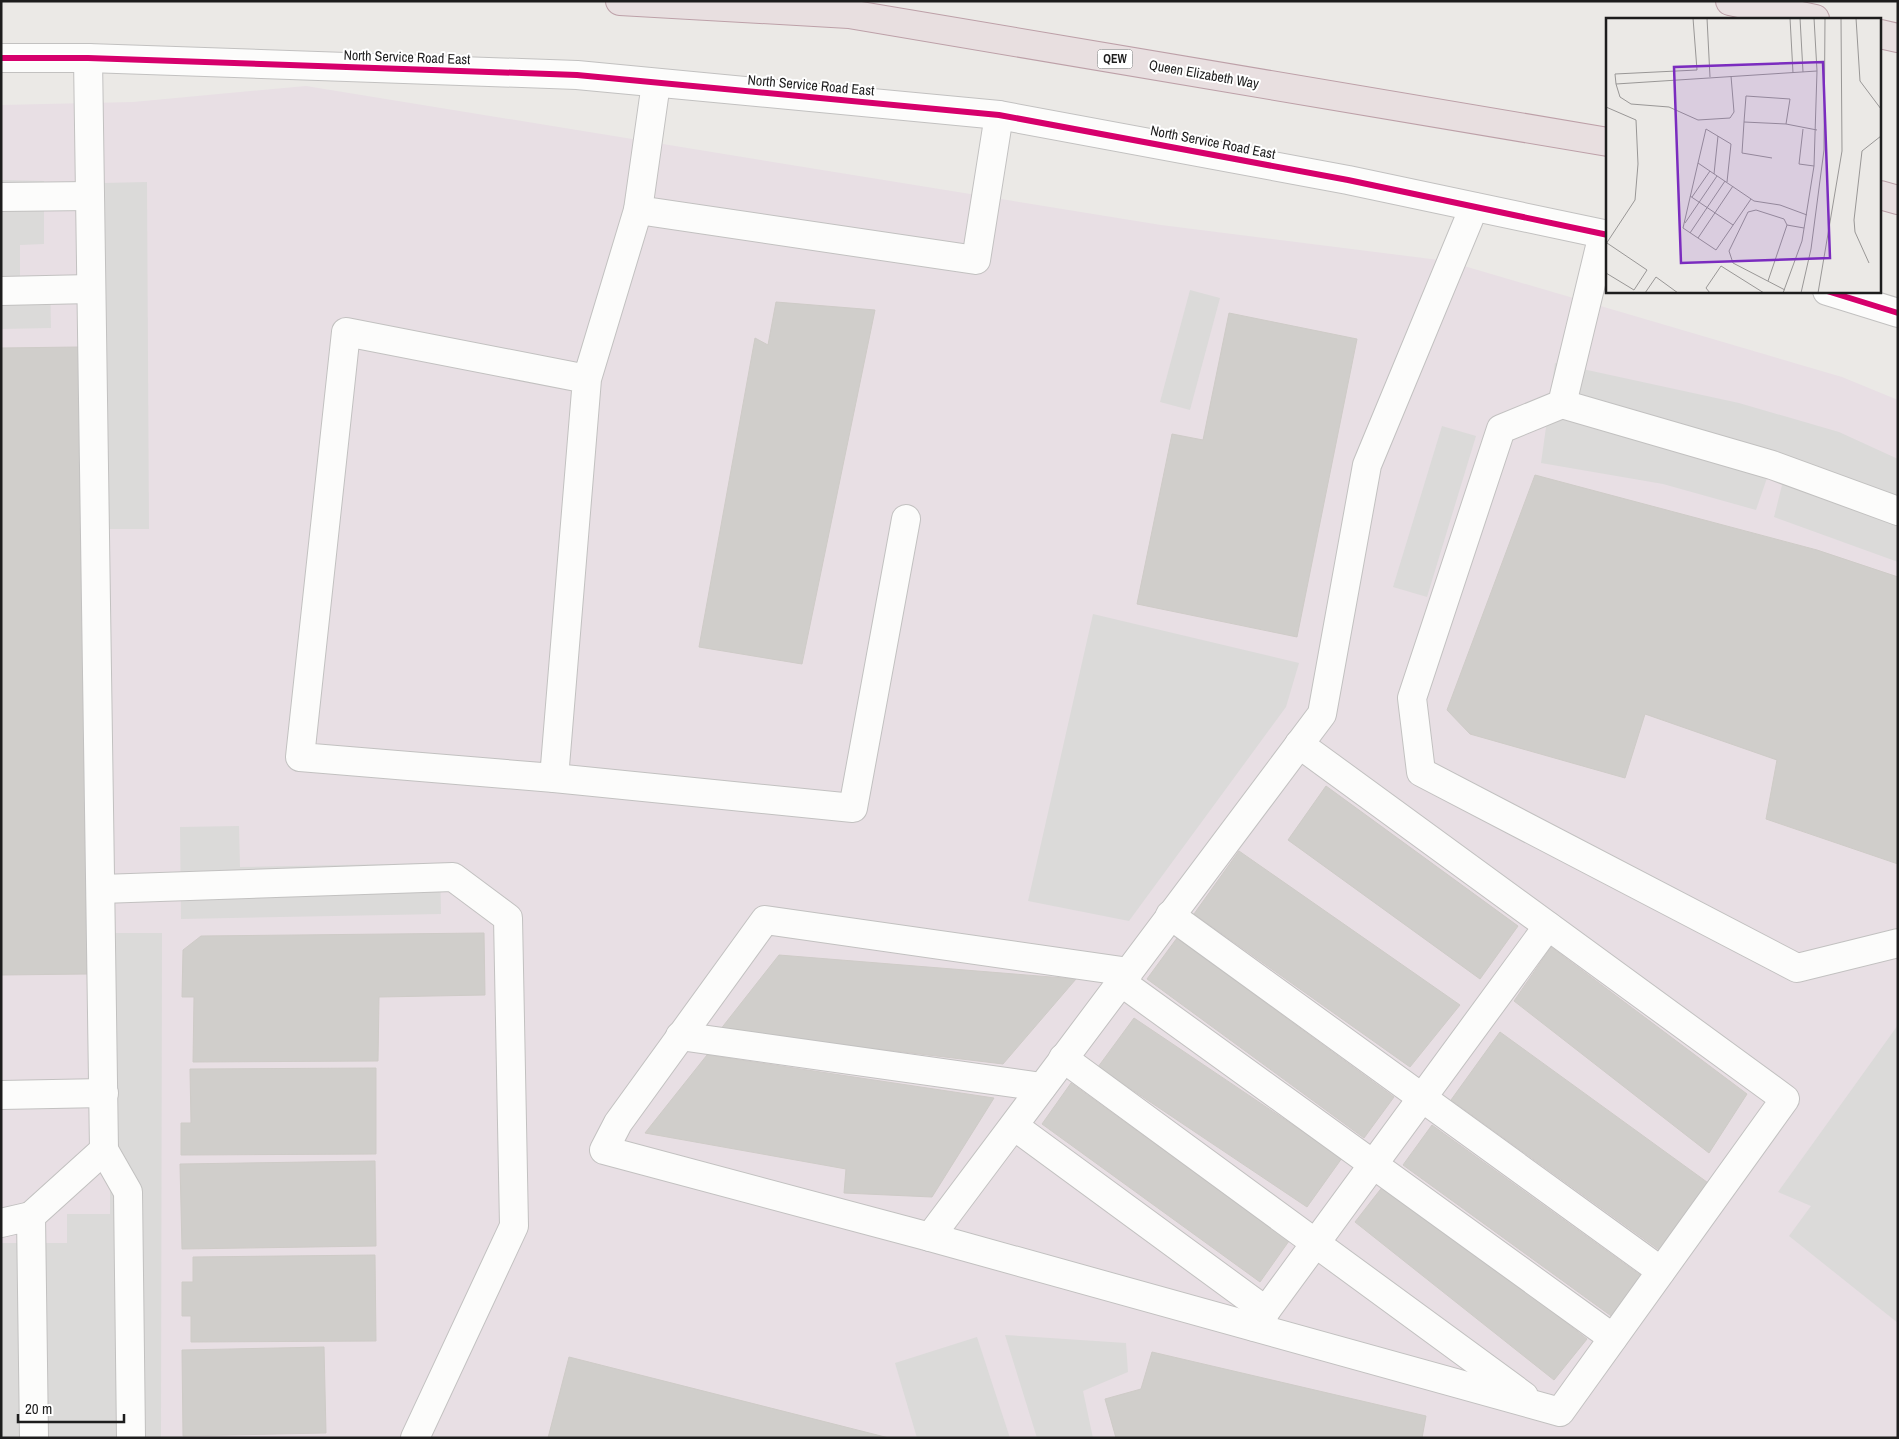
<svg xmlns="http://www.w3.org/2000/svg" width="1899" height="1439" viewBox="0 0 1899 1439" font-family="'Archivo Narrow',sans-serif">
<rect width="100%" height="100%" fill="#ebe9e6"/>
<polygon fill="#e8dfe4" points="306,86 1161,225 1447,261 1842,377 1898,400 1898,1438 1,1438 1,105 133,102"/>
<g fill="#dbdad9">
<polygon points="1,180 44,181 44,244 20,245 20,276 50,276 51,328 1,329"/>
<polygon points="147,182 149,529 104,529 102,183"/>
<polygon points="1190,290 1220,298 1190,410 1160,402"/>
<polygon points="1555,363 1739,403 1839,432 1898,459 1898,562 1774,517 1782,485 1767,478 1756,510 1663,484 1541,463"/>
<polygon points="1442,426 1476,436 1427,597 1393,587"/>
<polygon points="1093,614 1299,663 1286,707 1129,921 1028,901"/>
<polygon points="239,826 240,867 440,863 441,914 181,919 180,827"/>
<polygon points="110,933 162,933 161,1438 2,1438 2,1243 67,1243 67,1214 110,1214"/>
<polygon points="1898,1025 1898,1323 1789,1236 1811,1206 1778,1192"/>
<polygon points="1005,1335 1126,1343 1128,1372 1083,1391 1093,1438 1037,1438"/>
<polygon points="977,1337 1010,1438 917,1438 895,1363"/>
</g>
<g fill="#d0cecb" stroke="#cecbc7">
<polygon points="776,302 875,310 802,664 699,647 755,338 768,345"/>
<polygon points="1229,313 1357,339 1297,637 1137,604 1172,434 1203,440"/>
<polygon points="79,347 87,974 1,975 1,348"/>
<polygon points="1535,475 1817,550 1898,577 1898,864 1766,819 1777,760 1645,714 1625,778 1470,734 1447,710"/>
<polygon points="1326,786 1518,926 1480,979 1288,840"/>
<polygon points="1239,851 1460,1005 1410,1067 1194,914"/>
<polygon points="484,933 485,995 379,997 378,1061 193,1062 194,997 182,997 183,950 201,936"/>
<polygon points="1177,938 1394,1097 1364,1138 1147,979"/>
<polygon points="1551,947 1747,1094 1709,1153 1514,1001"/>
<polygon points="779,955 1076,979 1003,1064 720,1030"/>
<polygon points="1134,1018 1342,1158 1307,1207 1098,1067"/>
<polygon points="1500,1032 1711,1185 1662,1252 1451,1100"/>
<polygon points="707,1055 994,1098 932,1197 844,1193 846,1169 645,1133"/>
<polygon points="376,1068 376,1154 181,1155 181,1123 191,1123 190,1069"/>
<polygon points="1071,1083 1289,1241 1260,1282 1042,1124"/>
<polygon points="1432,1125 1643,1277 1614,1318 1403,1165"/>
<polygon points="375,1161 376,1246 182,1249 180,1164"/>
<polygon points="1387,1181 1587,1339 1554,1380 1355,1222"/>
<polygon points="375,1255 376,1341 191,1342 191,1316 182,1316 182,1282 193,1282 193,1257"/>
<polygon points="324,1347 326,1433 183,1436 182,1350"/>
<polygon points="1152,1352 1426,1416 1422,1438 1116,1438 1105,1399 1141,1389"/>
<polygon points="569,1357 889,1438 548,1438"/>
</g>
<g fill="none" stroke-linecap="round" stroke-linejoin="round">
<g stroke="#c2c1c0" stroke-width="30">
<g id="minor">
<polyline points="1,58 88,58 577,75 999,115 1348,180 1608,235"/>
<polyline points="88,58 104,1150 128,1192 131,1438"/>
<polyline points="1,197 90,196"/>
<polyline points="638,210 976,260 999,115"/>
<polyline points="1603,234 1562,404 1501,429 1412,698 1421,772 1797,968 1898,943"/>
<polyline points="1,291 91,289"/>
<polyline points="1827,291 1898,313"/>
<polyline points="587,379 346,332 300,757 554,778 587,379 638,210 656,83"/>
<polyline points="1562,404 1772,465 1898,511"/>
<polyline points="554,778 853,808 906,519"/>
<polyline points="101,889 453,877 508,918 514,1226 415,1438"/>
<polyline points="1170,915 1661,1271"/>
<polyline points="1129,972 765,920 618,1123 604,1150 930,1237 1322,714 1367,465 1474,207"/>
<polyline points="1121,982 1613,1338"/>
<polyline points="680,1036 1042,1087"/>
<polyline points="1063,1058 1524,1396"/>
<polyline points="1,1095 104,1093"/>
<polyline points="1014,1126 1266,1311"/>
<polyline points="31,1216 104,1150"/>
<polyline points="1,1223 31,1216 34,1438"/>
<polyline points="930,1237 1560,1412 1785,1099 1299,744"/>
<polyline points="1254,1327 1548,926"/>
</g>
</g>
<g stroke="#bda0a8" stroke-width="30">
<g id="highway">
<polyline points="620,1 849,14 1608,142"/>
<polyline points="1730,1 1815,19"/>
<polyline points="1880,34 1898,38"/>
<polyline points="1880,195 1898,200"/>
</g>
</g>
<use href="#minor" stroke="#fcfcfb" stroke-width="28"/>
<use href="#highway" stroke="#e8dfe0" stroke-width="28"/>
<g stroke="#fff" stroke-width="9">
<g id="cycleway">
<polyline points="1,58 88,58 577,75 999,115 1348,180 1608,235"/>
<polyline points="1827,291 1898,313"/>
</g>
</g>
<use href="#cycleway" stroke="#d6006c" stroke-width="6"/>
</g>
<g text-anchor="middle" stroke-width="4" stroke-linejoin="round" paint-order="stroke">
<rect fill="#fff" stroke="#616161" stroke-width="1" x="1097.5" y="49.5" width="35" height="19" rx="4"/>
<g font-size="12" font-weight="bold" fill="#1d1d1d">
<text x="1115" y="63">QEW</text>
</g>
<g font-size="14" fill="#1d1d1d" stroke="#fff">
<text transform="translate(407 57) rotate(2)" y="5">North Service Road East</text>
<text transform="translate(1204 74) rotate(10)" y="5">Queen Elizabeth Way</text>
<text transform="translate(811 85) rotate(5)" y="5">North Service Road East</text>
<text transform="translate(1213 142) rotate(11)" y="5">North Service Road East</text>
</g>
</g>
<g transform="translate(1606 18)">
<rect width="275" height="275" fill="#ebe9e6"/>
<path fill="none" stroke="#999796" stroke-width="1" d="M87 0 91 52 9 56 10 66 211 53M101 0 104 59M184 0 187 55M194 0 197 54M250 0 254 63 275 91M10 66 14 79 25 86 63 89 92 102 124 100 128 94 125 58M0 89 30 102 32 146 29 182 0 226M138 104 136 135 166 140M180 106 184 81 140 78 138 104 180 106 211 112M197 111 193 146 208 148M92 145 77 210 110 232 145 181M108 156 112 118M121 164 125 126 100 111 92 145 148 183 174 187 201 197M84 178 127 207M86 179 104 153M79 205 111 158M84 215 119 163M92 220 127 168M263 245 249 214 248 202 256 133 275 118M0 255 28 272 41 252 1 225M162 263 181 207M179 272 127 245 123 233 142 194 150 192 178 201 181 207 198 210M39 275 50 259 72 275M104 275 100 270 115 248 158 275M177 275 196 223 208 148 211 53 208 0M195 275 205 231 218 132 219 0M212 275 236 133 235 0"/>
<path fill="#7b2cbf" fill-opacity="0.15" stroke="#7b2cbf" stroke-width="2.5" d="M217 44 224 240 75 245 68 49Z"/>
<rect width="275" height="275" fill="none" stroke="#1d1d1d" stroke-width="2.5"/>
</g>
<rect width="1899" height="1439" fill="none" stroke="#1d1d1d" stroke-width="5"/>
<path d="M18 1414v8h106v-8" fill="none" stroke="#1d1d1d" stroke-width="2.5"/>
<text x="25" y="1414" font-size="15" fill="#1d1d1d" stroke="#ffffff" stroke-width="4" paint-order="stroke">20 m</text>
</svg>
